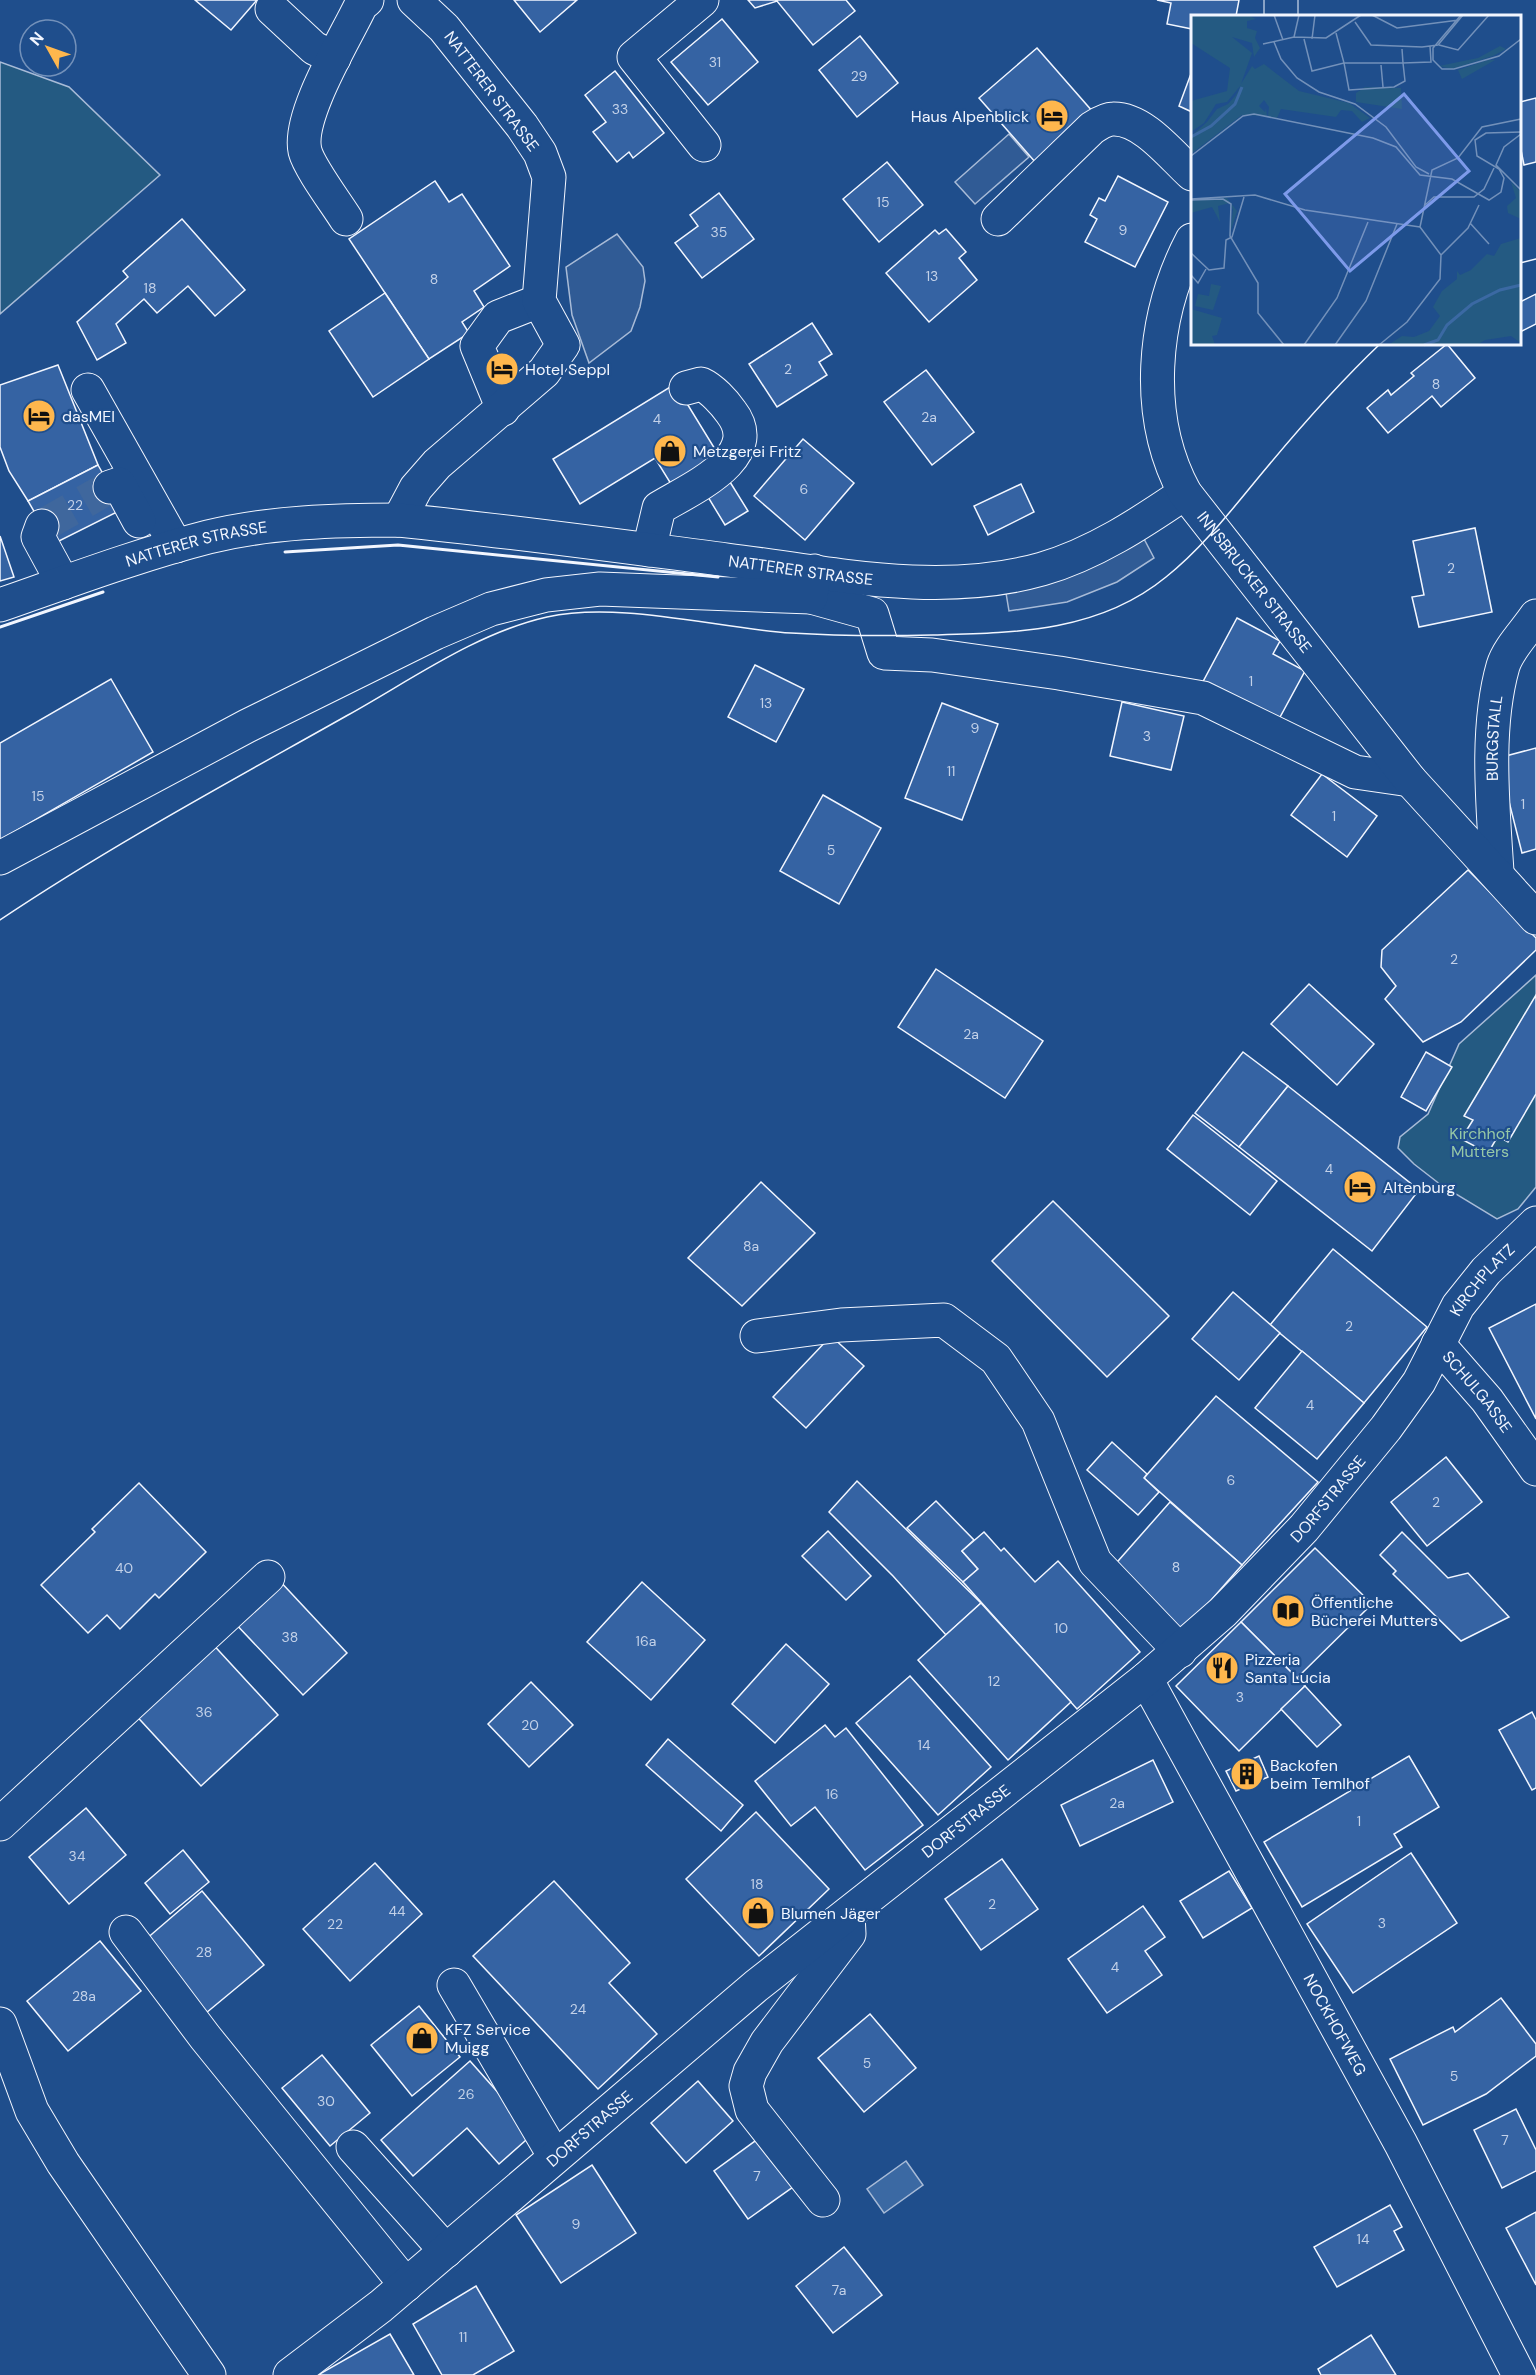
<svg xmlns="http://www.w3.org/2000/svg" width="1536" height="2375" viewBox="0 0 1536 2375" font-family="'DM Sans',sans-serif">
<rect width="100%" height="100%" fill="#1f4e8c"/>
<g fill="#245a82" stroke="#a8bbd7" stroke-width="1.5">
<polygon points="0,62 69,87 160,175 0,314"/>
<polygon points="1536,975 1536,1187 1518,1209 1497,1219 1441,1185 1414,1164 1398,1148 1400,1137 1428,1114 1459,1044"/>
</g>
<g fill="#305b95" stroke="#a8bbd7" stroke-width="1.5">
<polygon points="1009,134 1029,157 975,204 955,182"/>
<polygon points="617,234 643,267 645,281 640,307 631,331 589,363 572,315 566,267"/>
<polygon points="1142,535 1154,558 1117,582 1067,602 1009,611 1005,587"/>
</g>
<polygon fill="#3b69a3" stroke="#a8bbd7" stroke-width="1.5" points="906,2161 923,2185 884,2213 867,2189"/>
<g fill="#3563a3" stroke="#f2f6ff" stroke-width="1.5">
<polygon points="195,0 257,0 231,30"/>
<polygon points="514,0 577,0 540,32"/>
<polygon points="748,0 846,0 855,11 813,45 777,1 755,8"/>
<polygon points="1157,0 1239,0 1236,16 1192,16 1192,29 1167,24 1171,3"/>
<polygon points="722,19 758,62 708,105 671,62"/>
<polygon points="860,36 898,83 857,117 819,70"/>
<polygon points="1037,48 1093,112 1036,163 979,98"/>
<polygon points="615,71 664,133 633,158 629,152 617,162 593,132 606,122 585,95"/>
<polygon points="1192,71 1192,112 1179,106"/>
<polygon points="1536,98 1536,162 1524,165 1520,145 1520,102"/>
<polygon points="887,162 923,205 879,242 843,199"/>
<polygon points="1118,176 1168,202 1135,267 1085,242 1097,219 1090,215 1099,198 1105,201"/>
<polygon points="435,181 449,202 462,194 510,266 474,291 484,307 462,322 469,333 429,359 349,239"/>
<polygon points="719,193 754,239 702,278 675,243 698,226 690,215"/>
<polygon points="182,219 245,290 215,316 188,286 157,313 144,299 116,324 126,343 97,360 77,322 128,277 123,271"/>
<polygon points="946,229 966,252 959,258 977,280 929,322 886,273 935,230 939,234"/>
<polygon points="385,293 429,359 373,397 329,331"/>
<polygon points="1536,294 1536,324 1520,332 1520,302"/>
<polygon points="812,323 832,354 819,362 827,375 777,407 749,364"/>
<polygon points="1447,344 1475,378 1441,407 1432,396 1388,433 1367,408 1388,390 1391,395 1414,376 1411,373"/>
<polygon points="58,365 98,465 28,501 9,471 0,447 0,385"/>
<polygon points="926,370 974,432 932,465 884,402"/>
<polygon points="675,384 718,454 671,484 655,458 580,504 553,459"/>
<polygon points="803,439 854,483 805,540 754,496"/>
<polygon points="98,465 123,509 53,544 28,501"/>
<polygon points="730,482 748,511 725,525 708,497"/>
<polygon points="1021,484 1034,512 988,535 974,506"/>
<polygon points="1475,528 1492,612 1419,627 1412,597 1424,595 1413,541"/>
<polygon points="0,536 14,577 0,581"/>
<polygon points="1237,618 1280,641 1273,654 1305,671 1273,730 1198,691"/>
<polygon points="755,665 804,689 776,742 728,717"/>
<polygon points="111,679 153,752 0,840 0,743"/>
<polygon points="1122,702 1184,716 1171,770 1110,756"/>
<polygon points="942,703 998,724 962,820 905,798"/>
<polygon points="1536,748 1536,849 1522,853 1498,758"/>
<polygon points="1322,774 1377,816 1347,857 1291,815"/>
<polygon points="823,795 881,828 839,904 780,871"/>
<polygon points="1468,870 1536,938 1536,950 1461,1022 1423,1042 1385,999 1396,986 1381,967 1382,950"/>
<polygon points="936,969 1043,1041 1005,1098 898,1027"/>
<polygon points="1309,984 1374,1044 1337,1085 1271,1024"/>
<polygon points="1536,995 1536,1094 1508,1142 1498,1136 1488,1153 1461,1139 1473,1120 1464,1116"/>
<polygon points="1243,1052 1288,1086 1239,1147 1195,1113"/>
<polygon points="1426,1052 1452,1067 1426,1111 1401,1097"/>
<polygon points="1288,1086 1419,1190 1372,1251 1239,1147"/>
<polygon points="1193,1115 1277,1181 1250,1215 1167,1149"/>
<polygon points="761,1182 815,1233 742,1306 688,1258"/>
<polygon points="1053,1201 1169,1316 1107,1377 992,1261"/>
<polygon points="1333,1249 1427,1327 1364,1403 1270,1325"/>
<polygon points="1233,1292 1280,1333 1239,1380 1192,1339"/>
<polygon points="1536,1304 1536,1419 1489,1328"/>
<polygon points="831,1336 864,1366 806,1428 773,1397"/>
<polygon points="1302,1351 1364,1403 1317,1459 1255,1408"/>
<polygon points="1216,1396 1318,1482 1242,1565 1144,1478"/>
<polygon points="1112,1442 1147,1474 1144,1478 1159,1492 1138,1515 1087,1470"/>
<polygon points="1446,1457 1482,1502 1427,1546 1391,1502"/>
<polygon points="857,1481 981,1603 946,1635 893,1576 829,1512"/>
<polygon points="139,1483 206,1552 159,1598 155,1594 120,1629 107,1615 88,1633 41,1585 95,1532 92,1529"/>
<polygon points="936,1501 974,1540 962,1551 978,1569 963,1582 907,1528"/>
<polygon points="1170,1502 1242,1565 1183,1632 1111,1569"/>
<polygon points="828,1531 871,1576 846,1600 802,1556"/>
<polygon points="984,1532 1001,1551 1004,1548 1035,1582 1058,1561 1140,1652 1077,1709 963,1582 978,1569 962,1551"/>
<polygon points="1402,1532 1448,1578 1468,1573 1509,1617 1461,1641 1393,1574 1396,1571 1380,1555"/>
<polygon points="1315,1548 1372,1604 1297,1678 1241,1622"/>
<polygon points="277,1578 347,1653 303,1695 232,1620"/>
<polygon points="642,1582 705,1640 651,1700 587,1642"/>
<polygon points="981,1603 1071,1702 1008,1760 918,1660"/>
<polygon points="1241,1622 1305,1686 1239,1751 1176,1686"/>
<polygon points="208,1639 278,1715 201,1786 131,1710"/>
<polygon points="786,1644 829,1684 775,1743 732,1704"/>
<polygon points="910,1676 991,1767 938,1815 856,1723"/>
<polygon points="531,1682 573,1725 529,1767 488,1724"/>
<polygon points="1305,1686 1341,1725 1317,1747 1281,1709"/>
<polygon points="1532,1712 1536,1720 1536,1788 1532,1790 1499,1730"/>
<polygon points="825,1725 835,1737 846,1728 923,1825 865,1870 815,1807 791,1826 755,1781"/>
<polygon points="668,1739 743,1805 721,1831 646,1765"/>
<polygon points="1259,1756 1268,1777 1236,1791 1226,1771"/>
<polygon points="1409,1756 1439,1807 1394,1834 1402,1847 1302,1907 1264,1842"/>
<polygon points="1153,1760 1173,1802 1080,1846 1061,1805"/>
<polygon points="86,1808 126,1855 69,1904 29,1857"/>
<polygon points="756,1812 829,1889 759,1956 686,1879"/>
<polygon points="183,1850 209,1882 170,1914 145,1883"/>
<polygon points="1411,1853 1457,1923 1353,1993 1307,1924"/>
<polygon points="1002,1859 1038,1909 981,1950 945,1899"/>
<polygon points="375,1863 422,1914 350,1981 303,1929"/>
<polygon points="1229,1871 1252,1908 1203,1938 1180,1901"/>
<polygon points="554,1881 630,1963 609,1983 657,2034 598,2089 473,1956"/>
<polygon points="202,1891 264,1965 206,2013 145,1940"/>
<polygon points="1143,1906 1165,1937 1145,1951 1162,1975 1107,2013 1068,1959"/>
<polygon points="100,1941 141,1991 68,2051 27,2001"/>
<polygon points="1501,1998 1536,2044 1536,2056 1486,2094 1423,2125 1390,2059 1453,2027 1455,2032"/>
<polygon points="419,2006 460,2057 412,2096 371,2045"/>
<polygon points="870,2014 916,2068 864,2112 818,2058"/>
<polygon points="322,2055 370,2113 330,2146 282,2088"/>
<polygon points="470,2061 534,2133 499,2164 467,2128 413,2176 381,2140"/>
<polygon points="698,2081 733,2121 686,2163 651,2123"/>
<polygon points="1516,2109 1536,2150 1536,2171 1502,2188 1474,2130"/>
<polygon points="766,2133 800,2182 748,2219 714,2171"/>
<polygon points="592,2165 636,2233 561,2283 516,2215"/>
<polygon points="1390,2205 1402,2227 1394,2231 1404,2250 1337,2287 1314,2247"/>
<polygon points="1536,2212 1536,2285 1506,2228"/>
<polygon points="844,2247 882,2295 833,2333 796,2286"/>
<polygon points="476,2286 514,2351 473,2375 442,2375 413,2324"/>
<polygon points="390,2334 414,2375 318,2375"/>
<polygon points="1371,2335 1396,2375 1321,2375 1318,2369"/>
</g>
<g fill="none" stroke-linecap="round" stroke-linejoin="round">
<polyline stroke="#3f679d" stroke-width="33" stroke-dasharray="33 16" stroke-linecap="butt" points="42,526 110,487"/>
<g stroke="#f2f6ff" stroke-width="35">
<g id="minor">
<polyline points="702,0 634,57 704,145"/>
<polyline points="272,9 314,48 334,58"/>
<path d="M346 219C336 203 309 167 305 151 297 116 345 39 361 5L367 0"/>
<path d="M998 219 1092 128C1098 124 1106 119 1113 119 1143 118 1172 156 1192 174"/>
<polyline points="88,390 176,546"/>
<polyline points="503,409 477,346 498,317 539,301"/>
<polyline points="110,487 119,484 139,521"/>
<polyline points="399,520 416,488 437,464 544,372 563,345 539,301 549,177 540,153 522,126 444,28 414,0"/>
<polyline points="42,526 38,537 63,583"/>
<path d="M649 550 659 508C690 489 766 457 731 412 724 402 712 389 701 384L686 388"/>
<polyline points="811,597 872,614 884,653 932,655 1059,673 1203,698 1355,772 1410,780"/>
<path id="s1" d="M0 605C69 581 138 555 208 537 270 522 336 520 399 520 509 531 618 546 727 560 830 573 940 598 1042 569 1094 554 1141 523 1185 493"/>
<polyline points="0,858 247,726 435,633 491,609 546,595 600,589 811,597 814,571"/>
<path id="s2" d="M1497 872C1493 807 1485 729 1503 666 1508 649 1526 631 1536 616"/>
<polyline points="757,1336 841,1325 944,1320 996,1359 1038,1421 1095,1562 1180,1651"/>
<path id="s3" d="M1438 1344 1487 1400 1536 1469"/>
<path id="s4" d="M1146 1679 1401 2144 1519 2375"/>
<polyline points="0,1824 268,1577"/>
<polyline points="126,1932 205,2037 406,2285"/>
<polyline points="454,1985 555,2157"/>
<polyline points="0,2024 32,2111 63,2163 209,2375"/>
<polyline points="353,2147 446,2251"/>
<polyline points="823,2200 752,2110 746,2086 750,2072 767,2042 849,1934 848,1914"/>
</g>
</g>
<g stroke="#f2f6ff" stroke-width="35">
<g id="major">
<polyline points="1281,16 1281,0"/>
<path id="s5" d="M1192 240C1152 316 1143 416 1185 493L1410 780 1536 918"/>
<path id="s6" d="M290 2375 381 2306 756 1986 1146 1679 1223 1612 1304 1528 1386 1428 1419 1382 1458 1306 1486 1271 1536 1223"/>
</g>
</g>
<use href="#minor" stroke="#1f4e8c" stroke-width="33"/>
<use href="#major" stroke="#1f4e8c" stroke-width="33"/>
<g stroke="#f2f6ff" stroke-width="1.5">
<polyline points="1520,263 1536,259"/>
<path d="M0 920C112 845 231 781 348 715 411 680 476 633 547 617 620 601 715 628 791 633 838 636 885 636 933 635 1016 633 1099 632 1166 577 1205 546 1236 504 1268 466 1303 424 1340 382 1380 344"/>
</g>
<g stroke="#f2f6ff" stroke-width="3">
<polyline points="285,552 398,545 718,577"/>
<polyline points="0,627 103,592"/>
</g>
</g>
<defs>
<g id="hotel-disc" transform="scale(1.725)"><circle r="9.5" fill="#ffb74d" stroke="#1f4e8c"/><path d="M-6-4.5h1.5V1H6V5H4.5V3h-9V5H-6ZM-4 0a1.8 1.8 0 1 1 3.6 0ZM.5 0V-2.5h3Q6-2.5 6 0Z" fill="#111"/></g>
<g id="shop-disc" transform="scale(1.725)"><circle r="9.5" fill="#ffb74d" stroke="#1f4e8c"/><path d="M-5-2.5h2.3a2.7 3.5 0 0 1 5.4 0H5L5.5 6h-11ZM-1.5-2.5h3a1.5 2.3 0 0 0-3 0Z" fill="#111"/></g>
<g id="library-disc" transform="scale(1.725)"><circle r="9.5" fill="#ffb74d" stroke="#1f4e8c"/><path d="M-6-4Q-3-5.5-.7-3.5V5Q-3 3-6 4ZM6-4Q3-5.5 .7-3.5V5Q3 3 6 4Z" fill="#111"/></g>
<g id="restaurant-disc" transform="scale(1.725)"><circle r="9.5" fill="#ffb74d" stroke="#1f4e8c"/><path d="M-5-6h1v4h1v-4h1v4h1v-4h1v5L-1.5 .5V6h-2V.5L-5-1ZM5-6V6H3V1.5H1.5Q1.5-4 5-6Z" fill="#111"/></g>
<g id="building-disc" transform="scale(1.725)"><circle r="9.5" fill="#ffb74d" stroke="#1f4e8c"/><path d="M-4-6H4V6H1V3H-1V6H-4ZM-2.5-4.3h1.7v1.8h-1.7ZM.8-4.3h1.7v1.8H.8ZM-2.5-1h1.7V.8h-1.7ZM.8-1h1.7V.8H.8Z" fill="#111"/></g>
</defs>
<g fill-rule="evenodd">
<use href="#hotel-disc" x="1052" y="116"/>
<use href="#hotel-disc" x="502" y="369"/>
<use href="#hotel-disc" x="39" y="416"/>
<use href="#shop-disc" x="670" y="451"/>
<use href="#hotel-disc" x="1360" y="1187"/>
<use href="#library-disc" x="1288" y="1611"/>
<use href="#restaurant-disc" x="1222" y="1668"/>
<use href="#building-disc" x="1247" y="1774"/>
<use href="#shop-disc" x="758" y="1913"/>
<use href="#shop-disc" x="422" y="2038"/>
</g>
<g text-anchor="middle" stroke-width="4.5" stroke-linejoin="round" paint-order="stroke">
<g font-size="14" fill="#c3d1e8">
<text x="715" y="67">31</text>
<text x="859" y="81">29</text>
<text x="620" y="114">33</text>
<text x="883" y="207">15</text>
<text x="1123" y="235">9</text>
<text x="719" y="237">35</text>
<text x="932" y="281">13</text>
<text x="434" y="284">8</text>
<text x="150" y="293">18</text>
<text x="788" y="374">2</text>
<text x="1436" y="389">8</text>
<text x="929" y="422">2a</text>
<text x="657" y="424">4</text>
<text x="804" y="494">6</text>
<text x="75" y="510">22</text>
<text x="1451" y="573">2</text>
<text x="1251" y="686">1</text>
<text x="766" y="708">13</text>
<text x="975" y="733">9</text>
<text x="1147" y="741">3</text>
<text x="951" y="776">11</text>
<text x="38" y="801">15</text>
<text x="1523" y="809">1</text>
<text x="1334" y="821">1</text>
<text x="831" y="855">5</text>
<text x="1454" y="964">2</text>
<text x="971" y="1039">2a</text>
<text x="1329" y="1174">4</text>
<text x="751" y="1251">8a</text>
<text x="1349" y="1331">2</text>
<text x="1310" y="1410">4</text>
<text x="1231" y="1485">6</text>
<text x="1436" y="1507">2</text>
<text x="1176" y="1572">8</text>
<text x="124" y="1573">40</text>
<text x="1061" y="1633">10</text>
<text x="290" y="1642">38</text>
<text x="646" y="1646">16a</text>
<text x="994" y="1686">12</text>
<text x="1240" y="1702">3</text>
<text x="204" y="1717">36</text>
<text x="530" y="1730">20</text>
<text x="924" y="1750">14</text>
<text x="832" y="1799">16</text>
<text x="1117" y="1808">2a</text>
<text x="1359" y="1826">1</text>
<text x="77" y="1861">34</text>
<text x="757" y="1889">18</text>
<text x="992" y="1909">2</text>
<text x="397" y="1916">44</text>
<text x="1382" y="1928">3</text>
<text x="335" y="1929">22</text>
<text x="204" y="1957">28</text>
<text x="1115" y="1972">4</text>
<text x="84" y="2001">28a</text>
<text x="578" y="2014">24</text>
<text x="867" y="2068">5</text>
<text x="1454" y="2081">5</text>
<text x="466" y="2099">26</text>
<text x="326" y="2106">30</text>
<text x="1505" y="2145">7</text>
<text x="757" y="2181">7</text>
<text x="576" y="2229">9</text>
<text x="1363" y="2244">14</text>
<text x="839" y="2295">7a</text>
<text x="463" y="2342">11</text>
</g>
<g font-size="16" fill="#f2f6ff" stroke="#1f4e8c">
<text transform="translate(492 91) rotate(53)" y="6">NATTERER STRASSE</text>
<text dy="6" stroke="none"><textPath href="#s1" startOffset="206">NATTERER STRASSE</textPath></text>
<text dy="6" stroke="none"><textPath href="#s1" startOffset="816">NATTERER STRASSE</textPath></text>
<text dy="6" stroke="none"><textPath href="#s5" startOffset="376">INNSBRUCKER STRASSE</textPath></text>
<text dy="6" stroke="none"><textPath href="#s2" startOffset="134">BURGSTALL</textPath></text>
<text dy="6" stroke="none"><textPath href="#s6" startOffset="1629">KIRCHPLATZ</textPath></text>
<text dy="6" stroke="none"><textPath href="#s3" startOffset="62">SCHULGASSE</textPath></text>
<text dy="6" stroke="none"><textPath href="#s6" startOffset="1360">DORFSTRASSE</textPath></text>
<text dy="6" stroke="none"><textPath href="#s6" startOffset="874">DORFSTRASSE</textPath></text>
<text dy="6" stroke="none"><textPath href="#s4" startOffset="394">NOCKHOFWEG</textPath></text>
<text dy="6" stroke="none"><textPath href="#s6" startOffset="388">DORFSTRASSE</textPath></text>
</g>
<g font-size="16" fill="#f2f6ff" stroke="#1f4e8c" text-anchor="start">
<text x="1029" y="122" text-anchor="end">Haus Alpenblick</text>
<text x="525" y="375">Hotel Seppl</text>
<text x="62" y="422">dasMEI</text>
<text x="693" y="457">Metzgerei Fritz</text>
<text x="1383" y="1193">Altenburg</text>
<text x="1311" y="1608">Öffentliche<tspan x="1311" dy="18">Bücherei Mutters</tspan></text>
<text x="1245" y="1665">Pizzeria<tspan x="1245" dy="18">Santa Lucia</tspan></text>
<text x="1270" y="1771">Backofen<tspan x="1270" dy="18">beim Temlhof</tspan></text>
<text x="781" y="1919">Blumen Jäger</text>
<text x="445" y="2035">KFZ Service<tspan x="445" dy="18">Muigg</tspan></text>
</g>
<g font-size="16" fill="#97c8a6" stroke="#1f4e8c">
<text x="1480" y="1139">Kirchhof<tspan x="1480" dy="18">Mutters</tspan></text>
</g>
</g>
<g transform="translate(1191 15)">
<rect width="330" height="330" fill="#1f4e8c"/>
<path d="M0 0H57L65 4 56 6V13L66 16 64 23 69 33 63 42 61 28 41 22 61 38 50 69 61 51 64 54 73 49 108 76 158 88 179 103 171 107 161 96 150 95 145 102 90 94 86 103 77 101 78 92 73 85 68 91 74 97 75 93 76 101 51 100 0 139V121L16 107 26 94 37 89 45 80 50 70 36 87 25 89 13 108 0 117V86L36 76 39 53 0 28ZM309 31 315 34 302 41 261 54 248 51 287 43ZM297 45H304L271 64 267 55ZM174 72 210 73 211 94 165 87V78ZM320 167 330 177V204L317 198 316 191 325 183ZM36 183 46 196 38 222 42 195 39 188 27 191 29 207 21 192 0 198V185ZM330 223V328L320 321 294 325 286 330H197L211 321 223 322 238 316 249 301 242 292 251 276 266 264V256L269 260 280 255 296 239 303 241 310 229ZM20 269 30 271 22 295 4 291 7 279 18 281ZM0 294 31 303 26 320 21 321 24 330H0Z" fill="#245a82"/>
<path fill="none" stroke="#3b69a3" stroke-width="3" d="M0 122 20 111 44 89 51 72M233 330 247 325 256 310 281 289 309 275 330 270"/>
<path fill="none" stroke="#7391ba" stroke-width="1.5" d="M83 0 92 25M181 0 206 13 268 5M270 0 242 33V45L251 54H263L308 41 330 24M164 7 180 30 231 32 247 30 272 0M103 22 108 0M113 24 121 56 153 48 145 18M121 24 124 0M83 27 90 44 106 63 128 77 164 89 195 112 225 152 238 159M72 29 103 22 135 23 170 0M248 30 267 35 298 0M211 34 212 48 240 47 239 31M153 48H212L214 66 203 72 158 75ZM190 50 192 72M330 119 313 132 305 150 330 175M0 141 52 101 63 99 182 123 205 132 229 160 261 164 298 185 310 177 313 163 308 154 286 141 284 125 295 118 330 117M0 184 64 180 114 195 229 212M0 185 32 184 40 189 39 221 67 268V298L93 330M234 190 243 182H283L293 174 303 153M279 208 298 229M229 212 241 155 267 143 291 112 330 104M0 238 18 255 33 253 35 225 41 222 53 182M250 240 277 213 288 190M0 260 7 268 15 254M113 330 146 283 177 207M144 330 175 286 206 209M188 330 216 307 249 264 250 240 229 212"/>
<path fill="#7d9aea" fill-opacity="0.15" stroke="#7d9aea" stroke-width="3" d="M213 79 278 156 159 256 94 179Z"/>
<rect width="330" height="330" fill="none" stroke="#f2f6ff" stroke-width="3"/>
</g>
<g transform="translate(48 48) rotate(310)"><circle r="28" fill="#1f4e8c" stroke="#7391ba" stroke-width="1.5"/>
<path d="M0-4.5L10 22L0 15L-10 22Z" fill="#ffb74d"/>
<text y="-9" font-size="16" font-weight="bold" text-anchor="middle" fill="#f2f6ff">N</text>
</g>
</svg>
